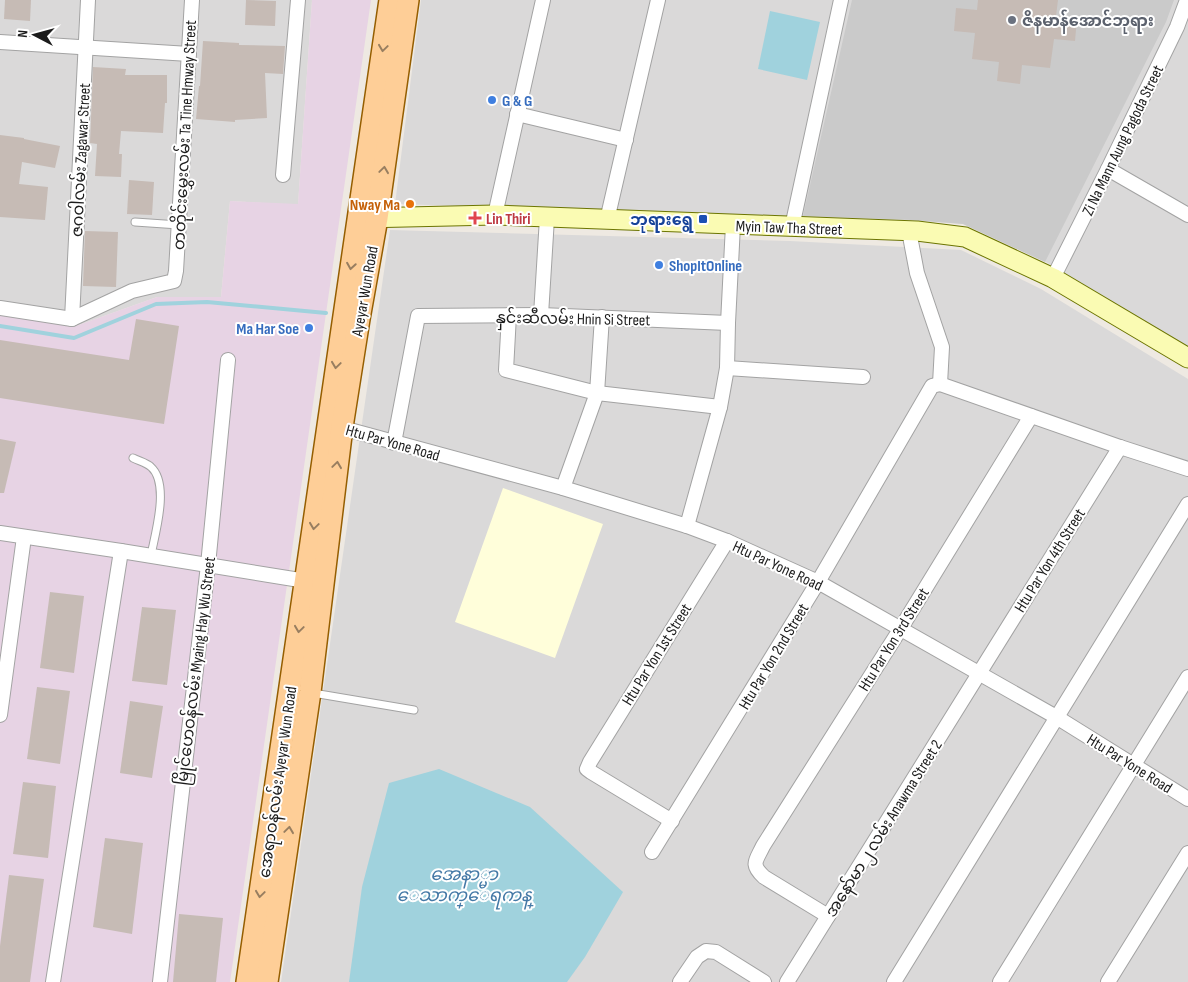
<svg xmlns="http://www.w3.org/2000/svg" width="1188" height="982" viewBox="0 0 1188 982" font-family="'Sofia Sans Condensed','Noto Sans Myanmar',sans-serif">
<rect width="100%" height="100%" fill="#eee9e2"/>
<g fill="#dad9d9">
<polygon points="0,0 312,0 298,205 230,201 221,297 157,297 73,327 0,314"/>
<polygon points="421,0 1188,0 1188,348 1046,262 963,224 912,220 395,204"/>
<polygon points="390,230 790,241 961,250 1041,289 1188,379 1188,982 281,982"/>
</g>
<polygon fill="#e7d3e4" points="312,0 371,0 230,982 0,982 0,314 73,327 157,297 221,297 230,201 298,204"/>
<polygon fill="#fffeda" points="503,488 603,524 555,658 455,622"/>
<polygon fill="#cacaca" points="852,0 1174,0 1166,22 1045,262 963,224 912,220 803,216"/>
<g fill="#a0d2dd">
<polygon points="770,11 820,22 807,80 758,69"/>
<polygon points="439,769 530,807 623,892 585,957 567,982 349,982 362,887 389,783"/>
</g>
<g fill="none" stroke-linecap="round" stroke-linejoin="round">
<polyline stroke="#a0d2dd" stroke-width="4" points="0,326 74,338 156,304 207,302 326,313"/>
</g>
<g fill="#c6bbb5">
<polygon points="5,0 31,0 30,21 4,19"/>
<polygon points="246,0 276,1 275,26 245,25"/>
<polygon points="978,0 1058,0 1056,16 1077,18 1075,41 1054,39 1050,68 1022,65 1020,84 997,81 999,62 972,59 975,33 954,31 956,8 977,10"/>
<polygon points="203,41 239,43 239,45 285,46 283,74 265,73 267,118 235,120 235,122 196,119 199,86 200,86"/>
<polygon points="93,67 126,69 125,75 167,75 167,103 165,103 163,133 121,131 119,154 122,154 121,177 95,176 97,144 90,143"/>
<polygon points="0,135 24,138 24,139 60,146 55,168 22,162 19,184 48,187 45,220 0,217"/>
<polygon points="129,180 154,182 152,215 127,214"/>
<polygon points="85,231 118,232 116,287 83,286"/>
<polygon points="136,319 179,326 164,424 0,398 0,340 129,360"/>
<polygon points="0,439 16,442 4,493 0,493"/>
<polygon points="50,592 84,596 74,673 40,668"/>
<polygon points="142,607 176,610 167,685 132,681"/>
<polygon points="37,687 70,691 60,764 27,759"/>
<polygon points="130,701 163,706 152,778 120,773"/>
<polygon points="23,782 56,786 48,858 13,854"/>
<polygon points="105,838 143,843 132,934 93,927"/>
<polygon points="9,875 44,879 30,982 0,982 0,946"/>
<polygon points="179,914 223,918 216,982 173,982"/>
</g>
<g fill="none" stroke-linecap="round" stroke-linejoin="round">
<g stroke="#a3a3a3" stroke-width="9">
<g id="service">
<polyline points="135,222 179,225"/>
<path d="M133 458C139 461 147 463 151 467 170 484 155 534 151 555"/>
<polyline points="313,693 414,710"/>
</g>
</g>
<g stroke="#a3a3a3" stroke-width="16">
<g id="minor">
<polyline points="0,42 189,54"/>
<polyline points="517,114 626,140"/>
<polyline points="1108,169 1188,215"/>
<polyline points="283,175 298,0"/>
<polyline points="495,215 543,0"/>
<polyline points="607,220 658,0"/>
<polyline points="792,227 841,0"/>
<polyline points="909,231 917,273 942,347 940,384"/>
<polyline points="1053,278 1108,169 1177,27 1187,0"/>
<polyline points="0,308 72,319 132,291 174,281 176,271 192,0"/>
<polyline points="509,315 506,370 597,393 720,407"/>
<polyline points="541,315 547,218"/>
<polyline points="72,319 88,0"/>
<polyline points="727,368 863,377"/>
<polyline points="940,384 1120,447 1188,469"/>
<polyline points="335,426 563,488 687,526 727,541 818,582 1058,718 1188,799"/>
<polyline points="394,443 418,316 541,315 728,323"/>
<polyline points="563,488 597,393 602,317"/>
<polyline points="687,526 720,407 727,368 728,323 733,225"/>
<polyline points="0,533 121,551 306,581"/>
<polyline points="0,715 24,537"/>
<polyline points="672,821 591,772 587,769 590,762 727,541"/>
<polyline points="652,852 818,582 932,386 940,384"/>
<path d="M828 916 764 877C750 864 756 861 763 846L901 628 1031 416"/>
<polyline points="53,982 121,551"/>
<polyline points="160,982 208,565 228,360"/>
<polyline points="680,982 697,957 706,951 716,952 764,982"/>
<polyline points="787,982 1120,447"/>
<polyline points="894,982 1188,504"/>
<polyline points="1000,982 1188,677"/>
<polyline points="1108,982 1188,853"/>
</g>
</g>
<g stroke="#6c7502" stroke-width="21">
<polyline id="secondary" points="362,218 495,215 917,231 965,237 1053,278 1188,358"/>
</g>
<g stroke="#955e00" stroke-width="24">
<g id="primary">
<polyline points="247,982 390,0"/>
<polyline points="267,982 310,692 342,427 359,319 377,218 408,0"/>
</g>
</g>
<use href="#service" stroke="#fff" stroke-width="7"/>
<use href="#minor" stroke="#fff" stroke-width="14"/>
<use href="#secondary" stroke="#fafbb3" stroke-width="19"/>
<use href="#primary" stroke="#fece97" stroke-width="21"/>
</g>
<defs><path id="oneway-chevron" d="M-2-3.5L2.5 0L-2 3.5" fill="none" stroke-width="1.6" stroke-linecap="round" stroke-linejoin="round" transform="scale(1.25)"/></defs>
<g stroke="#987e60">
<use href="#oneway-chevron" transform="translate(383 48) rotate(98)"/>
<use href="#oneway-chevron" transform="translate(384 170) rotate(-82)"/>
<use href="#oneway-chevron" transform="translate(351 266) rotate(99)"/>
<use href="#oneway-chevron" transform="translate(336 365) rotate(98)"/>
<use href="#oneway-chevron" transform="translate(337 465) rotate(-82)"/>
<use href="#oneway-chevron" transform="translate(314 526) rotate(98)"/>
<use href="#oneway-chevron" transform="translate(299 629) rotate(98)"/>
<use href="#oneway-chevron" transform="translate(289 830) rotate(-82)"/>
<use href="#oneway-chevron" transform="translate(260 894) rotate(98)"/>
</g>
<circle fill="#6b7280" stroke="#fff" stroke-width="2" cx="1012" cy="20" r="5"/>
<g fill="#3f7fe0" stroke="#fff" stroke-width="2">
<circle cx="492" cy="100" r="5"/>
<circle cx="659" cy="265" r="5"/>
<circle cx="309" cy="328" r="5"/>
</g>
<circle fill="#e8710a" stroke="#fff" stroke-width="2" cx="410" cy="204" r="5"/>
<path fill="#e0444e" stroke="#fff" stroke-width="2" d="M472.5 210.5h5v5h5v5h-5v5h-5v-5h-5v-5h5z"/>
<rect fill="#1a4fb4" stroke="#fff" stroke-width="2" x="698" y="214" width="10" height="10" rx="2.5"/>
<g text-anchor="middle" stroke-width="4" stroke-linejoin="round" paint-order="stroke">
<g font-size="16" font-weight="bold" fill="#5b616d" stroke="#fff" text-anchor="start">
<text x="1022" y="26">ဇိနမာန်အောင်ဘုရား</text>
</g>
<g font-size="16" font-weight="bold" fill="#366cbe" stroke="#fff" text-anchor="start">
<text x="502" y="106">G &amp; G</text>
<text x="669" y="271">ShopItOnline</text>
<text x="299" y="334" text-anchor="end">Ma Har Soe</text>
</g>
<g font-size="16" fill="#1c1c1c" stroke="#fff">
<text transform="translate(184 135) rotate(-87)" y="6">တတိုင်းမွှေးလမ်း Ta Tine Hmway Street</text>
<text transform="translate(1122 140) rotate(-64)" y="6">Zi Na Mann Aung Pagoda Street</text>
<text transform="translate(80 160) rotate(-87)" y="6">ဇဂဝါလမ်း Zagawar Street</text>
<text transform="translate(789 227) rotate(2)" y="6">Myin Taw Tha Street</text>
<text transform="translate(364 291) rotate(-80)" y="6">Ayeyar Wun Road</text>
<text transform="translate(573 318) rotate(1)" y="6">နှင်းဆီလမ်း Hnin Si Street</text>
<text transform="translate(393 442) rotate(16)" y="6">Htu Par Yone Road</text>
<text transform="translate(1049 560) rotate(-58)" y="6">Htu Par Yon 4th Street</text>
<text transform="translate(778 565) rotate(25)" y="6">Htu Par Yone Road</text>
<text transform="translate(893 639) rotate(-58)" y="6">Htu Par Yon 3rd Street</text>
<text transform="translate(656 654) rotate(-58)" y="6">Htu Par Yon 1st Street</text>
<text transform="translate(773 656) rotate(-59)" y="6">Htu Par Yon 2nd Street</text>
<text transform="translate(195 671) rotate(-83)" y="6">မြိုင်ဟေဝန်လမ်း Myaing Hay Wu Street</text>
<text transform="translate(1130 763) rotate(32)" y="6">Htu Par Yone Road</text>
<text transform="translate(277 782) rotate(-82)" y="6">အေရာဝန်လမ်း Ayeyar Wun Road</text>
<text transform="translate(883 828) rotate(-58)" y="6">အနော်မာ ၂ လမ်း Anawma Street 2</text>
</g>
<g font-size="16" font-weight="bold" fill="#c56008" stroke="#fff" text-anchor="end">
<text x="400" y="210">Nway Ma</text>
</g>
<g font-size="16" font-weight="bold" fill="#be3a42" stroke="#fff" text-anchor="start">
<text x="486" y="224">Lin Thiri</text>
</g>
<g font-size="16" font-weight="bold" fill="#164399" stroke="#fff" text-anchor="end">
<text x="693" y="225">ဘုရားရွေ</text>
</g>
<g font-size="18" font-style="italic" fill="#4479a6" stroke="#fff">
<text x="464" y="880">အေနာ္မာ<tspan x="464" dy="21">ေသာက္ေရကန္</tspan></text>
</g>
</g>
<g transform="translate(35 35) rotate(276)" stroke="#ffffff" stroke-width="4" paint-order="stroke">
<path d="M0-4L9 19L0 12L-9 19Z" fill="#1c1c1c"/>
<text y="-8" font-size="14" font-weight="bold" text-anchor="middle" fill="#1c1c1c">N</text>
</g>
</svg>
